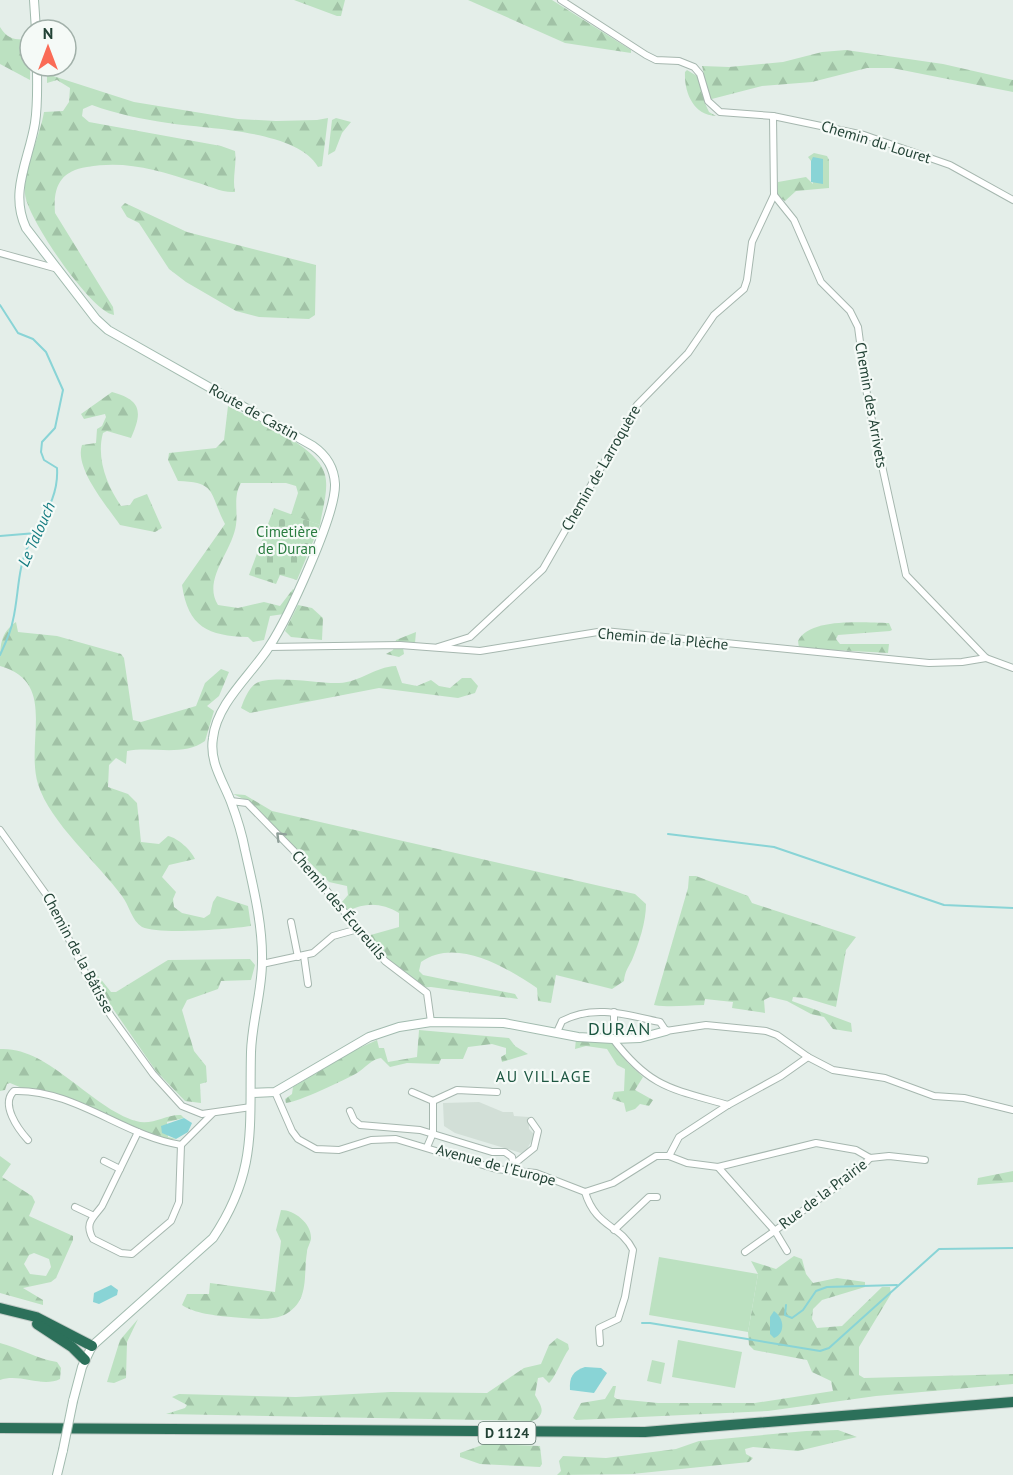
<svg xmlns="http://www.w3.org/2000/svg" width="1013" height="1475" viewBox="0 0 1013 1475" font-family="'PT Sans',sans-serif">
<defs>
<pattern id="forest-firs" width="22" height="20" patternUnits="userSpaceOnUse" patternTransform="scale(1.5)"><rect width="22" height="20" fill="#bce1c1"/><path d="M5 1l3.5 6h-7zM16 11l3.5 6h-7z" fill="#a1c2a6"/></pattern>
<pattern id="cemetery-stones" width="16" height="16" patternUnits="userSpaceOnUse" patternTransform="scale(1.5)"><rect width="16" height="16" fill="#bce1c1"/><path d="M2 7V4a2 2 0 0 1 4 0v3zM10 15v-3a2 2 0 0 1 4 0v3z" fill="#a1c2a6"/></pattern>
</defs>
<rect width="100%" height="100%" fill="#e4eee9"/>
<polygon fill="#d2dfd7" points="479,1102 503,1112 513,1112 514,1116 529,1117 529,1129 535,1135 527,1149 521,1153 455,1133 444,1126 443,1103"/>
<g fill="url(#forest-firs)" fill-rule="evenodd">
<polygon points="294,0 345,0 341,16 337,16"/>
<polygon points="468,0 552,0 631,50 631,53 565,43"/>
<path d="M0 27C8 40 16 40 30 39V80L0 64Z"/>
<path d="M846 50 943 64 1013 80V92L892 68H867L812 82 762 86 704 101 709 112 716 116C693 115 684 92 685 72L687 70 697 76 704 74 702 66 729 67 783 62 822 52Z"/>
<path d="M47 74 134 102 238 119 276 121 317 120 328 118 322 166 318 167C298 130 206 129 168 123 142 119 116 114 92 105L83 109 82 116 89 122 221 146 235 151C237 165 232 178 235 192 222 193 207 185 195 182 158 170 125 160 87 167 60 171 53 187 55 213L113 307 114 315C91 312 27 218 25 194 23 171 40 136 44 112L63 111 69 102 70 88 57 80 47 83Z"/>
<polygon points="336,118 351,122 342,133 335,151 328,155 332,120"/>
<polygon points="814,153 827,156 829,160 829,188 796,191 785,201 778,196 778,182 806,177 813,184 811,158 811,161 808,157"/>
<polygon points="125,203 187,232 316,265 315,315 309,319 259,317 236,311 186,282 169,269 139,223 127,217 121,207"/>
<path d="M112 392C141 400 143 411 131 438L107 431 103 433C96 458 107 486 121 506L130 505 134 499 147 494 162 528 155 532 120 525C107 506 74 468 82 445L96 443 97 429 102 426 106 417 105 414 84 419 81 414Z"/>
<path d="M228 406C253 419 319 446 325 475 329 490 322 510 320 525L291 515 298 493 296 486 286 483H241C233 496 238 511 236 525 232 552 202 580 218 605L238 608 264 602 280 606 293 589 295 591 284 614 270 616 264 640 253 642 248 637C208 636 188 627 182 585L225 524C209 494 218 482 178 481L168 460 169 453 216 448 224 440Z"/>
<polygon points="298,605 312,608 323,618 322,640 291,637 285,631"/>
<path d="M16 622 18 632 57 636 121 654 124 658 133 720 141 722 196 706 205 683 221 669 229 672 219 696 207 706 214 711 205 741C183 757 153 746 127 751L126 764 116 758 109 765 108 787 128 794 137 803 141 842 159 844 168 836C178 838 191 850 195 859L169 865 162 877 176 892 173 899 174 907 182 913 204 918 210 914 213 902 217 896 248 906 251 926C230 929 159 935 142 927 132 921 129 905 122 896 98 863 50 823 38 784 25 741 58 682 0 666 0 646 0 633 16 622Z"/>
<path d="M889 623 892 630 890 631 838 635 836 639 840 644H889L888 653 799 648 798 641C810 617 865 623 889 623Z"/>
<polygon points="416,632 415,643 403,648 404,654 399,657 386,654 393,650 396,640"/>
<path d="M396 666 402 683 417 686 431 680 439 686 450 688 462 678H471L478 686 475 693 458 698 379 688 250 713 241 708C244 700 248 689 255 684 270 674 320 684 339 683 361 682 374 667 396 666Z"/>
<path d="M233 794 245 795 272 811 635 894 646 904C646 922 639 943 632 960 628 968 625 971 624 981L612 989 556 975 551 1003 538 1001 537 988C506 967 456 937 421 962L419 971 423 975 515 994 518 999 431 987 417 988 383 964 360 938 399 927V913C382 903 366 902 348 911L342 902 348 895 347 886 329 882 250 802Z"/>
<path d="M689 876H696L748 896 752 903 856 937 846 950 836 1007 806 998 793 997 792 1001 851 1023 852 1032 833 1029 824 1017 811 1014 787 1001 770 997 764 1000 765 1013 732 1008 733 1002 705 999 704 1005C686 1005 672 1008 654 1005L688 888Z"/>
<polygon points="250,959 255,965 251,980 221,981 218,989 187,1000 182,1010 194,1051 206,1066 207,1082 200,1084 201,1103 185,1101 156,1071 100,990 93,975 95,972 111,992 116,992 168,960"/>
<path d="M419 1030 509 1038 515 1046 528 1054 502 1062 501 1057 506 1054V1048L492 1044 468 1047 463 1059H441L439 1064 407 1063 390 1067 381 1058C372 1059 365 1068 357 1073 345 1080 298 1102 286 1103L285 1099 292 1094 293 1087 355 1050 377 1040 379 1048H384L388 1062 417 1057Z"/>
<polygon points="576,1039 613,1042 628,1063 643,1077 635,1090 653,1100 649,1106 640,1104 635,1109 626,1112 624,1103 612,1099 614,1092 624,1091 625,1069 617,1065 607,1049 586,1046 575,1049"/>
<path d="M0 1049C48 1046 90 1107 136 1121 152 1126 166 1114 181 1115L184 1118 167 1122 168 1137 176 1139H167L141 1130 57 1094 22 1088 10 1083 7 1084 5 1090 0 1091Z"/>
<path d="M0 1156 11 1164 2 1177 32 1196 35 1202 29 1216 73 1236V1240L56 1278 51 1282 23 1288 43 1300V1305L0 1293ZM34 1253 49 1259 51 1267 46 1276 30 1274 24 1264 29 1255Z"/>
<polygon points="1013,1171 1013,1182 977,1185 978,1178"/>
<path d="M281 1210C295 1210 312 1224 311 1239 310 1244 307 1248 307 1252 303 1276 310 1300 286 1314 272 1322 247 1318 231 1317 217 1316 193 1313 182 1305L187 1294H209L210 1283 275 1292 281 1241 276 1230Z"/>
<polygon points="794,1256 802,1259 806,1274 813,1283 837,1278 865,1282 865,1287 822,1300 813,1309 812,1319 817,1328 842,1326 882,1287 890,1287 891,1294 859,1347 859,1375 864,1378 1013,1374 1013,1384 876,1396 768,1411 576,1420 573,1418 581,1403 605,1399 613,1386 616,1386 614,1397 617,1399 658,1403 755,1403 833,1391 831,1381 812,1372 807,1360 754,1350 749,1345 748,1332 758,1274 751,1261 776,1269"/>
<polygon points="138,1319 127,1342 126,1378 114,1383 107,1382 120,1340"/>
<path d="M557 1338 568 1344 569 1349C563 1357 555 1378 549 1383L543 1377 538 1378 535 1395C540 1404 546 1411 537 1419L532 1421 166 1414 185 1408 187 1405 172 1397 179 1394 296 1397 391 1392 487 1393 524 1368 541 1364 549 1345Z"/>
<path d="M0 1343C20 1348 37 1359 57 1362L61 1368 60 1379C42 1388 20 1373 0 1380Z"/>
<polygon points="838,1430 857,1437 798,1451 753,1447 745,1449 746,1454 753,1458 749,1462 632,1474 557,1475 561,1471 559,1461 563,1456 606,1458 676,1449 699,1441 806,1431"/>
<polygon points="485,1444 540,1446 542,1464 540,1467 480,1464 460,1457 460,1453"/>
</g>
<polygon fill="url(#cemetery-stones)" points="274,508 320,525 297,580 280,575 276,584 249,575"/>
<g fill="#bce1c1">
<polygon points="659,1257 758,1274 748,1332 649,1315"/>
<polygon points="678,1340 742,1352 735,1388 672,1377"/>
<polygon points="652,1360 665,1363 661,1384 647,1381"/>
</g>
<g fill="#89d4d6">
<polygon points="813,157 823,159 823,184 811,182 811,161"/>
<polygon points="184,1118 192,1123 188,1132 176,1139 162,1133 161,1126"/>
<polygon points="111,1285 118,1290 117,1295 99,1304 93,1302 94,1293"/>
<path d="M774 1311C784 1318 786 1333 774 1338L770 1334V1317Z"/>
<path d="M585 1367 601 1368 607 1373 594 1393 570 1390C569 1377 573 1371 585 1367Z"/>
</g>
<g fill="none" stroke-linecap="round" stroke-linejoin="round">
<g stroke="#89d4d6" stroke-width="2">
<path d="M0 305 18 333 33 339 46 352 63 390 55 428 42 442 41 452 44 460 57 468C59 498 42 518 29 544 17 569 19 594 13 620 11 632 5 644 0 655"/>
<polyline points="0,536 36,533"/>
<polyline points="668,834 774,847 944,905 1013,908"/>
<polyline points="786,1305 785,1315 792,1318 803,1310 816,1291 827,1287 897,1285"/>
<polyline points="642,1323 650,1323 820,1351 829,1348 939,1249 1013,1248"/>
</g>
<g stroke="#a6b7af" stroke-width="8">
<g id="street">
<polyline points="561,0 646,55 656,60 679,61 694,67 700,74 708,101 720,112 773,116 864,135 950,165 1013,200"/>
<polyline points="773,116 774,195 794,220 821,282 850,311 858,327 868,402 906,575 986,658 1013,668"/>
<polyline points="0,253 58,269"/>
<polyline points="269,647 400,645 480,651 604,631 929,663 962,662 986,658"/>
<polyline points="438,647 470,637 543,569 637,405 688,353 714,315 744,289 747,280 752,242 774,195"/>
<polyline points="231,801 247,803 293,850 385,961 427,993 431,1022"/>
<polyline points="0,830 48,897 88,978 111,1016 153,1074 182,1106 202,1114 251,1107"/>
<polyline points="291,922 298,957"/>
<polyline points="304,956 308,984"/>
<polyline points="262,964 313,953 333,936 358,929"/>
<polyline points="614,1025 614,1012"/>
<path d="M557 1032 562 1021C594 1004 627 1015 660 1022L666 1031 706 1025 766 1031 777 1035 808 1057 833 1070 885 1078 934 1096 964 1098 1013 1110"/>
<path d="M613 1039C650 1088 672 1089 728 1105"/>
<polyline points="275,1092 292,1131 298,1139 316,1149 339,1150 371,1140 396,1139 496,1169 536,1173 585,1192 613,1183 656,1156 669,1156 687,1163 718,1167 775,1231 787,1251"/>
<polyline points="412,1092 433,1101"/>
<polyline points="433,1101 457,1090 497,1092"/>
<polyline points="350,1111 354,1120 360,1125 420,1130 492,1152 505,1152 512,1157 515,1171"/>
<path d="M138 1132 102 1206C93 1218 84 1223 93 1239L121 1253 132 1254 171 1221 179 1202 181 1145"/>
<path d="M28 1140C18 1129 0 1104 14 1091 75 1089 123 1136 181 1145"/>
<polyline points="181,1145 212,1114"/>
<polyline points="427,1147 433,1133 433,1101"/>
<polyline points="669,1156 679,1137 728,1105 781,1076 808,1057"/>
<polyline points="104,1161 120,1169"/>
<polyline points="514,1164 534,1148 538,1131 531,1121"/>
<polyline points="718,1167 816,1143 856,1150 870,1158 889,1156 925,1160"/>
<path d="M585 1192C596 1228 620 1224 633 1250L625 1297 618 1319 599 1328 600 1343"/>
<polyline points="75,1207 92,1215"/>
<polyline points="614,1230 649,1197 657,1197"/>
<polyline points="745,1252 857,1172 870,1158"/>
</g>
</g>
<g stroke="#a2bbaf" stroke-width="10">
<g id="secondary">
<polyline points="34,0 36,30"/>
<path d="M37 66C37 85 38 104 35 123 29 160 9 192 26 228L96 319 108 330 313 446C326 455 334 467 335 484 336 515 288 618 269 647 251 675 217 703 213 738 209 762 223 781 231 802 237 818 242 834 245 850 253 886 263 925 262 962 262 992 252 1021 251 1052 249 1127 258 1171 213 1238L92 1346 82 1367 73 1401"/>
<polyline points="251,1093 275,1092 369,1037 399,1027 431,1022 504,1023 578,1037 613,1039 640,1038 666,1031"/>
<polyline points="57,1475 63,1450"/>
</g>
</g>
<g stroke="#c1cac6" stroke-width="12">
<g id="highway">
<polyline points="0,1308 36,1317 92,1346"/>
<polyline points="37,1324 72,1347 85,1360"/>
<polyline points="0,1428 645,1432 1013,1402"/>
</g>
</g>
<use href="#street" stroke="#fff" stroke-width="6"/>
<use href="#secondary" stroke="#fff" stroke-width="8"/>
<use href="#highway" stroke="#2c705a" stroke-width="10"/>
<g stroke="#a2bbaf" stroke-width="10" stroke-linecap="butt">
<polyline id="secondary-bridge" points="63,1450 73,1401"/>
</g>
<use href="#secondary-bridge" stroke="#fff" stroke-width="8"/>
</g>
<defs><path id="oneway-chevron" d="M-2-3.5L2.5 0L-2 3.5" fill="none" stroke-width="1.6" stroke-linecap="round" stroke-linejoin="round" transform="scale(1.5)"/></defs>
<use stroke="#90a09a" href="#oneway-chevron" transform="translate(280 836) rotate(-135)"/>
<g text-anchor="middle" stroke-width="4.5" stroke-linejoin="round" paint-order="stroke">
<rect fill="#f5faf7" stroke="#61796f" stroke-width="1.5" x="478.5" y="1422" width="57" height="22" rx="4.5"/>
<g font-size="14" font-weight="bold" fill="#224235">
<text x="507" y="1438">D 1124</text>
</g>
<g font-size="15" fill="#224235" stroke="#f5faf7">
<text transform="translate(876 142) rotate(17)" y="5">Chemin du Louret</text>
<text transform="translate(871 405) rotate(80)" y="5">Chemin des Arrivets</text>
<text transform="translate(254 412) rotate(29)" y="5">Route de Castin</text>
<text transform="translate(601 468) rotate(-60)" y="5">Chemin de Larroquère</text>
<text transform="translate(663 639) rotate(5)" y="5">Chemin de la Plèche</text>
<text transform="translate(339 905) rotate(50)" y="5">Chemin des Écureuils</text>
<text transform="translate(78 953) rotate(62)" y="5">Chemin de la Bâtisse</text>
<text transform="translate(496 1165) rotate(15)" y="5">Avenue de l'Europe</text>
<text transform="translate(823 1194) rotate(-37)" y="5">Rue de la Prairie</text>
</g>
<g font-size="15" fill="#297c3f" stroke="#f5faf7">
<text x="287" y="537">Cimetière<tspan x="287" dy="17">de Duran</tspan></text>
</g>
<g font-size="16" font-style="italic" fill="#177d82" stroke="#f5faf7">
<text transform="translate(36 534) rotate(-66)" y="6">Le Talouch</text>
</g>
<g font-size="16" letter-spacing="1.5" fill="#1c5641" stroke="#f5faf7">
<text x="544" y="1082">AU VILLAGE</text>
</g>
<g font-size="18" letter-spacing="1.5" fill="#1c5641" stroke="#f5faf7">
<text x="620" y="1035">DURAN</text>
</g>
</g>
<g transform="translate(48 48)"><circle r="28" fill="#f5faf7" stroke="#a1b0a9" stroke-width="1.5"/>
<path d="M0-4.5L10 22L0 15L-10 22Z" fill="#fa6b56"/>
<text y="-9" font-size="16" font-weight="bold" text-anchor="middle" fill="#224235">N</text>
</g>
</svg>
